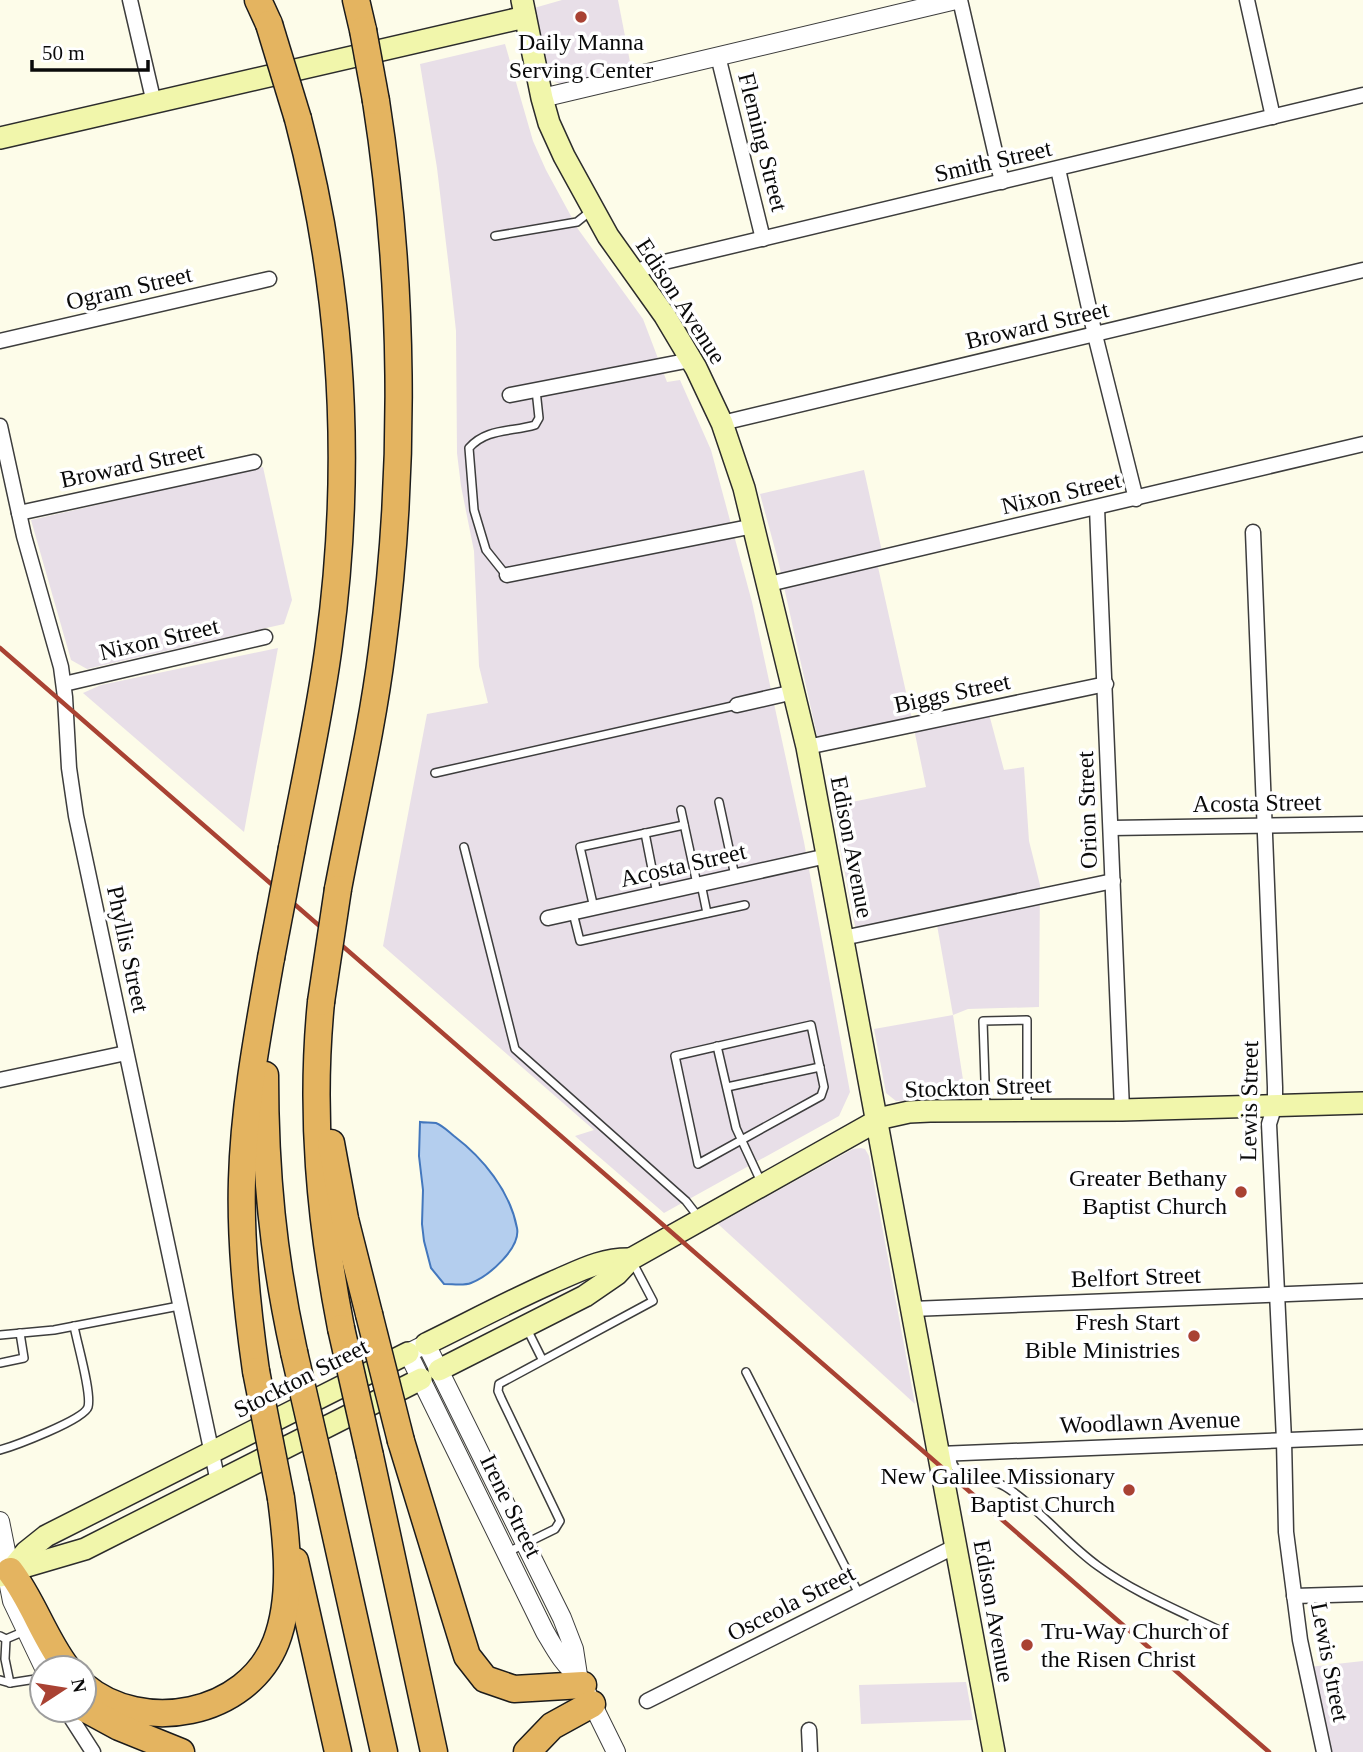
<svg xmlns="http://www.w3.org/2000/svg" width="1363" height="1752" viewBox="0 0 1363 1752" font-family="'Times New Roman',serif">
<rect width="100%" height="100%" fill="#fdfce9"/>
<g fill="#e8dfe8">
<polygon points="562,0 618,0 631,67 561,84 555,82 548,67 534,8"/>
<polygon points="505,44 533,141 546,170 578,229 643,319 667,382 680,380 711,450 752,602 804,842 850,1092 839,1116 664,1213 575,1136 594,1130 383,946 427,714 488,703 479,666 474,551 461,486 457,453 456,331 451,285 437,168 420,64"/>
<polygon points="263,467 292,600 284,624 87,669 71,660 31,520"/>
<polygon points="864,470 885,565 878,567 914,728 989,714 1004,770 1024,767 1029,841 1040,885 1039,1007 968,1009 953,1015 966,1099 896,1101 886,1093 874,1029 953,1015 937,925 858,942 832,806 926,787 914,729 820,749 778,560 760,494"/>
<polygon points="278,648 244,832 83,693 101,685"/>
<polygon points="861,1148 865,1149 869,1156 915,1404 718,1224 853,1149"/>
<polygon points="1363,1661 1363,1752 1318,1752 1300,1668"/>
<polygon points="966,1682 973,1720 861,1724 859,1685"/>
</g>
<path fill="#b4ceee" stroke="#4377bd" stroke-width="2" d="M420 1122C425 1123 431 1122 436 1123 442 1125 449 1132 454 1136 483 1158 510 1191 517 1228 521 1248 489 1276 471 1283 464 1286 453 1284 444 1284L431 1268 424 1241 422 1224 423 1190 419 1156Z"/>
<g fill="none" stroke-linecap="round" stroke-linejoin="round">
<g stroke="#3d3d3d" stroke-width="10">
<g id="service">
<polyline points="495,236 577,222 592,210"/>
<path d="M506 575 486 550 474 510 469 448C486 428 512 432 535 425L539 418 536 390"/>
<polyline points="435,773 737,705"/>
<polyline points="719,802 735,876"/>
<polyline points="681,810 697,884"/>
<polyline points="645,833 657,894"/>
<polyline points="464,847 515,1049 686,1201 700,1219"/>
<polyline points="701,884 707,913"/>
<polyline points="594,908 580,847 684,825"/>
<polyline points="573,913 580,941 745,905"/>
<polygon points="811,1025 824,1087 821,1096 698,1164 675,1056"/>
<polyline points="717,1046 736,1128 762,1184"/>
<polyline points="727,1087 820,1067"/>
<polyline points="986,1110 983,1021 1027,1020 1027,1107"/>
<polyline points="526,1327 542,1359"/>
<polyline points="0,1335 54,1330 179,1306"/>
<polyline points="0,1363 24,1358 20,1333"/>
<polyline points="746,1372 859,1594"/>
<path d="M0 1450C14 1446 84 1420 88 1407 92 1393 77 1343 74 1326"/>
<path d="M951 1454 953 1464 958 1472C975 1476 994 1479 1009 1489 1042 1511 1066 1543 1098 1566 1135 1593 1180 1611 1221 1631"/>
<polyline points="508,1552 555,1529 560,1521 501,1398 498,1391 499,1384 653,1301 633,1263"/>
<polyline points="0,1636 6,1639 25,1631"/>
<polyline points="6,1639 5,1659 10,1683"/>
<polyline points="0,1680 10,1683 42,1678"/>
</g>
</g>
<g stroke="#3d3d3d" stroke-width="17">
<g id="minor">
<polyline points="130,0 154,103"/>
<polyline points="960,0 1002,182"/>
<polyline points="1247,0 1273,117"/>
<polyline points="718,56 763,239"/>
<polyline points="1058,169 1095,335 1136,499"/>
<polyline points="634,273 652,265 1363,95"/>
<polyline points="0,341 269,279"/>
<polyline points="510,395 691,360"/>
<polyline points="722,423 1363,270"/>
<polyline points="0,426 24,536 61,667 65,697 69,768 76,816 218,1482"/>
<polyline points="1097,508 1122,1110"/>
<polyline points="19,513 254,462"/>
<polyline points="1253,532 1275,1087 1275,1105 1269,1124 1284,1440 1286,1532 1300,1640 1324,1752"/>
<polyline points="507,575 754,526"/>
<polyline points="769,584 1363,444"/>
<polyline points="64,684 265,637"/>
<polyline points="737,705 794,692"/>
<polyline points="807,747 1106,684"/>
<polyline points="1111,828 1363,824"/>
<polyline points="548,918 827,856"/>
<polyline points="843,938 1113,881"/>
<polyline points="0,1080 126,1053"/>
<polyline points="912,1309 1363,1291"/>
<polyline points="939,1454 1363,1437"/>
<polyline points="1294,1596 1363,1594"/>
<polyline points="647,1701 956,1546"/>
<polyline points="66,1710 93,1752"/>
<polyline points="809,1730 810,1752"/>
</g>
</g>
<g stroke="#3d3d3d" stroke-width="20">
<g id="tertiary">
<polyline points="542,98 956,0"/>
<polyline points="0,1521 10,1571 9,1586 12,1601 44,1668"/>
<path d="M578 1675C563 1665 554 1647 545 1632L408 1353 426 1344 562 1618 574 1649 578 1675 616 1752"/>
</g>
</g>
<g stroke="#2c2c2c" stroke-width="24">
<g id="secondary">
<polyline points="522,0 542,98 549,123 564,156 608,236 665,316 696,368 722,423 744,488 807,747 994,1752"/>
<polyline points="0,138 525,17"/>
<path d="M426 1344C469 1323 510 1301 553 1282 579 1271 602 1258 631 1259"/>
<polyline points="439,1370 585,1296 617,1274 631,1259 882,1118 909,1112 930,1111 1122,1110 1363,1103"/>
<polyline points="10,1571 26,1552 46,1536 408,1353"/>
<polyline points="0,1576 10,1571 85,1549 421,1379"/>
</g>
</g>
<g stroke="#1b1b1b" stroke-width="29">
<g id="motorway">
<polyline points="258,0 269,24"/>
<polyline points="356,0 363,30"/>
<path d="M292 848C305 780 320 713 329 644 353 468 343 291 298 119"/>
<path d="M338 889C353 809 372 730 382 650 406 470 404 280 376 101"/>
<path d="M321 1002C310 1113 320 1220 341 1328"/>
<path d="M265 1075C265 1173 273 1256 294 1352"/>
<polyline points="331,1143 345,1219 369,1314"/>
<path d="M256 1371C247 1308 240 1244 242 1180 244 1105 258 1032 271 958"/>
<polyline points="401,1441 467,1656 485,1679 514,1689 583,1685"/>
<polyline points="370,1456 434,1752"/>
<polyline points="323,1478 384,1752"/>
<polyline points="295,1561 338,1752"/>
<path d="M10 1571C33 1601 44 1638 67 1668"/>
<path d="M84 1686C142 1735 247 1716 276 1642 293 1598 287 1544 281 1498"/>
<polyline points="84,1708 119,1727 181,1752"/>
<polyline points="527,1752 552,1726 592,1704"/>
</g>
</g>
<use href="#service" stroke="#fff" stroke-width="7"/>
<use href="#minor" stroke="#fff" stroke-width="14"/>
<use href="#tertiary" stroke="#fff" stroke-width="18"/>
<use href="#secondary" stroke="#f1f6ab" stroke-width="21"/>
<use href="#motorway" stroke="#e4b460" stroke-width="26"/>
<polyline stroke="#a94233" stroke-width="4.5" points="0,648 1269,1752"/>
<g stroke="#1b1b1b" stroke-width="29" stroke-linecap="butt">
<g id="motorway-bridge">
<polyline points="269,24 298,119"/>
<polyline points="363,30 376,101"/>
<polyline points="271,958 292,848"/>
<polyline points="321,1002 338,889"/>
<polyline points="369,1314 401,1441"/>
<polyline points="341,1328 370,1456"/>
<polyline points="294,1352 323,1478"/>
<polyline points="256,1371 281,1498"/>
</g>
</g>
<use href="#motorway-bridge" stroke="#e4b460" stroke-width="26"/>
</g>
<g fill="#a94233" stroke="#fff" stroke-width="2.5">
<circle cx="581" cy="17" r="7"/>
<circle cx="1241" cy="1192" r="7"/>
<circle cx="1194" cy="1336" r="7"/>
<circle cx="1129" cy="1490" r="7"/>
<circle cx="1027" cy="1645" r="7"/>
</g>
<g text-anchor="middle" stroke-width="7" stroke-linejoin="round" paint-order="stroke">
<g font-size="24" fill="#0a0a0a" stroke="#fff" text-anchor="end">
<text x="581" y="50" text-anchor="middle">Daily Manna<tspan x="581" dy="28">Serving Center</tspan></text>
<text x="1227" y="1186">Greater Bethany<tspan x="1227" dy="28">Baptist Church</tspan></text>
<text x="1180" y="1330">Fresh Start<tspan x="1180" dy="28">Bible Ministries</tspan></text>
<text x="1115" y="1484">New Galilee Missionary<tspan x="1115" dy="28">Baptist Church</tspan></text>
<text x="1041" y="1639" text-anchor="start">Tru-Way Church of<tspan x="1041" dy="28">the Risen Christ</tspan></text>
</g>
<g font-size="24" fill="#0a0a0a" stroke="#fff">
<text transform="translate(763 142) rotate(76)" y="8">Fleming Street</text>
<text transform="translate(993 161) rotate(-13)" y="8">Smith Street</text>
<text transform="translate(129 288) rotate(-13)" y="8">Ogram Street</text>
<text transform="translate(681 301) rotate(57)" y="8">Edison Avenue</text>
<text transform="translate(1037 325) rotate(-13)" y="8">Broward Street</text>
<text transform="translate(132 465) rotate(-12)" y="8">Broward Street</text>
<text transform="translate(1061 493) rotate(-13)" y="8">Nixon Street</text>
<text transform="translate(159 639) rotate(-13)" y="8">Nixon Street</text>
<text transform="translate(952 693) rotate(-12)" y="8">Biggs Street</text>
<text transform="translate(1257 803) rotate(-1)" y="8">Acosta Street</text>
<text transform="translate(1087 810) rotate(-92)" y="8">Orion Street</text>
<text transform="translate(852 847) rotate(79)" y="8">Edison Avenue</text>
<text transform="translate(683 865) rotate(-13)" y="8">Acosta Street</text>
<text transform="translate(128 949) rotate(78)" y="8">Phyllis Street</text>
<text transform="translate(978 1087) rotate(-2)" y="8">Stockton Street</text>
<text transform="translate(1249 1101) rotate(-89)" y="8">Lewis Street</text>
<text transform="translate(1136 1277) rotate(-2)" y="8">Belfort Street</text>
<text transform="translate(301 1378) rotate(-27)" y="8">Stockton Street</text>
<text transform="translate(1150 1422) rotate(-2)" y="8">Woodlawn Avenue</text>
<text transform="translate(511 1506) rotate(64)" y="8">Irene Street</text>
<text transform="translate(791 1603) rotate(-27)" y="8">Osceola Street</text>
<text transform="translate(994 1611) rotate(80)" y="8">Edison Avenue</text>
<text transform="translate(1330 1662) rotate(79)" y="8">Lewis Street</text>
</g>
</g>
<g transform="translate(63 1689) rotate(78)"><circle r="33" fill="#ffffff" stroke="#9d9d9d" stroke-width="2"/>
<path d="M0-5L12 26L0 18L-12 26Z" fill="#a94233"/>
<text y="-10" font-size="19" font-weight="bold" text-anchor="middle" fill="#0a0a0a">N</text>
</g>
<path d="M32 60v10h116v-10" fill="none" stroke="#0a0a0a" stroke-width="3.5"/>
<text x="42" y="60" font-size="21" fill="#0a0a0a" stroke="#ffffff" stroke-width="5" paint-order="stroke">50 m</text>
</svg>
